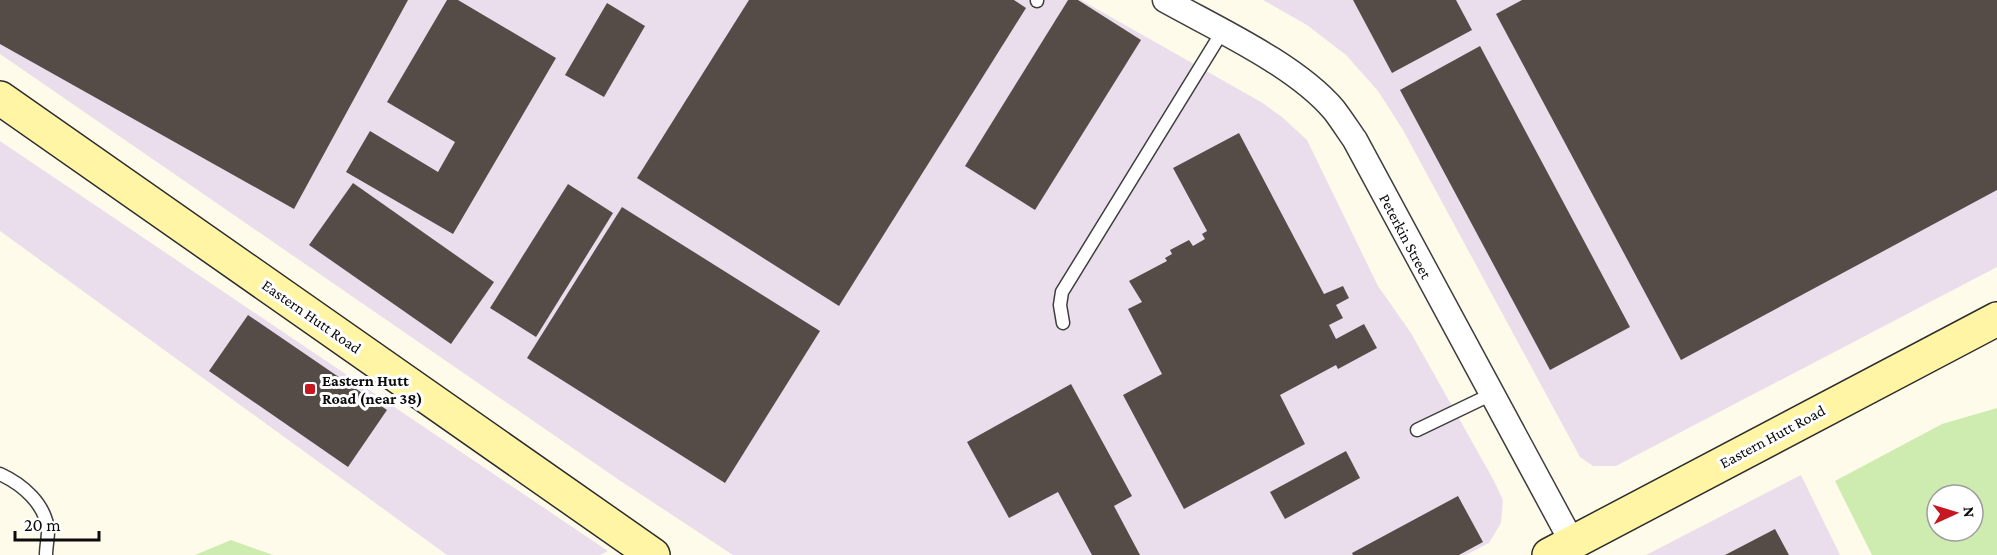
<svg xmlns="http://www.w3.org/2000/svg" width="1997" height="555" viewBox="0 0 1997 555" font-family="'Crimson Pro',serif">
<rect width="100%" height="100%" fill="#fffbea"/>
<g fill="#eadeec">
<polygon points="0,0 1081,0 1261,102 1282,117 1307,140 1378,286 1411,333 1493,479 1503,500 1501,523 1489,543 1466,555 733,555 619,480 0,54"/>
<polygon points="1263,0 1997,0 1997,267 1616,466 1593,466 1580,457 1403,130 1378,91 1346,55 1307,25"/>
<polygon points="0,141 608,551 600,555 447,555 0,231"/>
<polygon points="1801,475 1840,555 1646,555"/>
</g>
<g fill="#cfecb0" fill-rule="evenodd">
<path d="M1997 408V555H1872L1835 481 1942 424ZM1937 495H1973V531H1937Z"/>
<polygon points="231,540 273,555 195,555"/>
</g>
<g fill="#554c47">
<polygon points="0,0 408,0 294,209 0,44"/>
<polygon points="447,0 458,0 556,58 453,234 346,172 370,131 438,172 455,142 387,102"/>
<polygon points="749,0 1014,0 1026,8 839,306 637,178"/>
<polygon points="1068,0 1078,0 1141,40 1035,210 965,166"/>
<polygon points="1353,0 1456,0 1472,30 1392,73"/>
<polygon points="1522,0 1997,0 1997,190 1681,360 1496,14"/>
<polygon points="607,3 645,26 604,97 565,75"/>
<polygon points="1480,46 1630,327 1550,370 1400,90"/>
<polygon points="1239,133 1324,294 1343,286 1349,298 1336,305 1343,318 1329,325 1336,339 1364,324 1377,348 1338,369 1336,365 1280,395 1305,444 1184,509 1123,395 1162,374 1128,309 1142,302 1129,281 1167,261 1165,258 1172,254 1170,250 1189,240 1193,246 1205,239 1202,234 1207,231 1173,168"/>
<polygon points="353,183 494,282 451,344 309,245"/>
<polygon points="568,184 613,213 536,337 490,308"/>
<polygon points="622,207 820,331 725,483 527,358"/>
<polygon points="248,315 387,410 348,467 209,371"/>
<polygon points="1071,384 1132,496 1114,506 1140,555 1092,555 1058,492 1009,518 967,442"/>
<polygon points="1346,451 1360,478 1285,519 1270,492"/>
<polygon points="1458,496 1483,542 1459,555 1353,555 1352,553"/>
<polygon points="1775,529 1789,555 1725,555"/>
</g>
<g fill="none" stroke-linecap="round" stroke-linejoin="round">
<g stroke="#3e3e3e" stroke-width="15">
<g id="lane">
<polyline points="1037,1 1037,0"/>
<polyline points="1063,323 1060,305 1062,292 1222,32"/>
<polyline points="1417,430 1492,394"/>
<path d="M0 474C22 484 46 504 48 531 48 539 46 547 46 555"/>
</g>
</g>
<g stroke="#3e3e3e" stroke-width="27">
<path id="street" d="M1165 0C1217 29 1296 65 1334 110 1341 119 1348 130 1355 140L1572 542"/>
</g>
<g stroke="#2d2d2d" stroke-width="36">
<g id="secondary">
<polyline points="0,98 653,555"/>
<polyline points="1549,555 1997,319"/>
</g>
</g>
<use href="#lane" stroke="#fff" stroke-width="12"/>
<use href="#street" stroke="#fff" stroke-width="24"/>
<use href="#secondary" stroke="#fff5a5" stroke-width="33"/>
</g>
<rect fill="#c61820" stroke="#fff" stroke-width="2" x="304" y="383" width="12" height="12" rx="3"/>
<g text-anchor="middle" stroke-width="6" stroke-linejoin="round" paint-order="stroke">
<g font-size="16" fill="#0b0b0b" stroke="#fff">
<text transform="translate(1406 236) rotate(62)" y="6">Peterkin Street</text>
<text transform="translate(312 316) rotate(35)" y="6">Eastern Hutt Road</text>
<text transform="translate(1772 436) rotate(-28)" y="6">Eastern Hutt Road</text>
</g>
<g font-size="16" font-weight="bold" fill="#0b0b0b" stroke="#fff" text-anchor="start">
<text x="322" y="386">Eastern Hutt<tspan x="322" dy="18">Road (near 38)</tspan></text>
</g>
</g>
<g transform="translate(1955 513) rotate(86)"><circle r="28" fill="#ffffff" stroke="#9d9d9d" stroke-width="1.5"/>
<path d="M0-4.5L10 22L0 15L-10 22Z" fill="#c61820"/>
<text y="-9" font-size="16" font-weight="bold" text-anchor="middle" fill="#0b0b0b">N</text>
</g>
<path d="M15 531v9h84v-9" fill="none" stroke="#0b0b0b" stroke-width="3"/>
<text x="24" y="531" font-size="18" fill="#0b0b0b" stroke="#ffffff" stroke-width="4.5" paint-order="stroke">20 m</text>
</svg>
